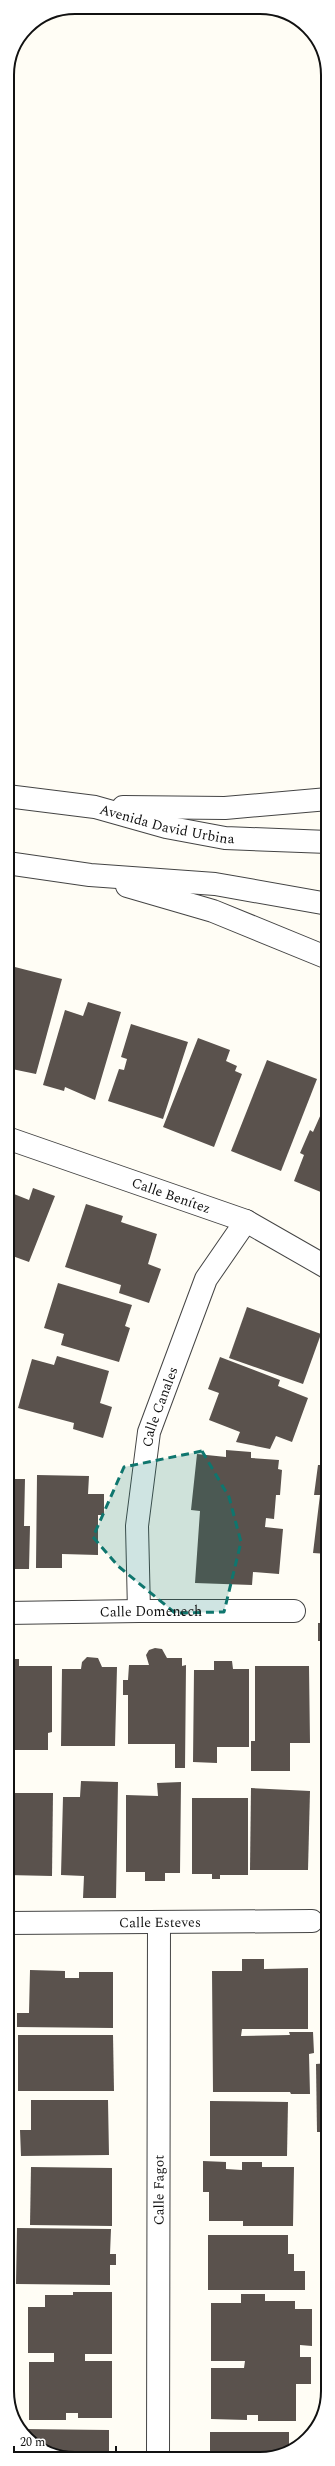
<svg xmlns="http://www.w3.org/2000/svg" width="335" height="2466" viewBox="0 0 335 2466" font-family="Spectral,serif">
<rect width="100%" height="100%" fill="#fffdf5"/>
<g fill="#5a524d">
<polygon points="7,965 62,979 36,1074 7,1068"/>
<polygon points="88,1002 121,1012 95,1100 65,1087 64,1091 43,1085 65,1010 83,1016"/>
<polygon points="131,1024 188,1042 163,1119 108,1101 119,1069 124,1070 127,1059 121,1057"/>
<polygon points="198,1038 230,1050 226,1061 237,1066 235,1071 242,1074 214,1147 163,1127"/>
<polygon points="267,1060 317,1079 281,1171 231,1151"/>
<polygon points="325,1105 328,1106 328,1195 294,1181 304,1155 300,1153 310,1130 313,1132"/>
<polygon points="7,1183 12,1185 9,1192 29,1200 33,1188 55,1196 29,1262 7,1254"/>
<polygon points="86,1204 123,1216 121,1222 157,1234 148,1264 161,1269 149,1303 119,1293 121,1285 65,1267"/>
<polygon points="58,1283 132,1305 125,1326 130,1328 119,1362 61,1345 64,1334 44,1328"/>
<polygon points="247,1307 321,1334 303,1384 229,1358"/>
<polygon points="57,1356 109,1371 100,1403 112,1407 103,1438 73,1429 74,1423 18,1408 32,1359 54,1365"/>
<polygon points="220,1357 280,1380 278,1386 308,1398 292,1442 276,1436 270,1449 236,1442 240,1432 209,1420 219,1393 208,1389"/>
<polygon points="325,1446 328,1447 328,1554 313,1553 320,1495 314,1495 318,1465 322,1465"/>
<polygon points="226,1450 251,1452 251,1458 279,1460 278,1469 282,1470 280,1495 276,1495 274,1519 266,1518 265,1527 283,1529 279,1574 253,1572 252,1585 195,1583 200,1511 191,1510 197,1454 226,1457"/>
<polygon points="37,1475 89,1476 88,1494 104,1494 104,1515 98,1515 98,1555 62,1554 62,1568 36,1568"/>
<polygon points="7,1479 25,1479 24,1526 30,1526 29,1569 7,1569"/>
<rect x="318" y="1623" width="10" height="18"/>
<polygon points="155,1648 162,1649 167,1658 182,1658 182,1666 186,1665 185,1768 175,1768 175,1744 128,1744 128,1695 123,1695 123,1680 128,1680 129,1665 149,1665 146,1655 149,1650"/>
<polygon points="87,1657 98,1658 102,1667 117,1667 115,1746 61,1746 62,1669 81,1669 82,1662"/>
<polygon points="7,1659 19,1659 19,1666 52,1666 52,1732 48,1733 48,1750 7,1750"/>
<polygon points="214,1661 232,1661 233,1669 249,1669 249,1747 217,1747 217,1763 193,1762 194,1670 214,1670"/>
<polygon points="255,1666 309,1666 310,1743 290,1743 290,1771 251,1771 251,1741 255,1741"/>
<polygon points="81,1781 118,1782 116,1898 83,1898 84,1876 61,1875 63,1797 80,1797"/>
<polygon points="181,1782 180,1873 165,1873 165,1881 145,1881 145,1872 126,1872 126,1795 158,1796 157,1783"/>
<polygon points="251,1788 310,1791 308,1870 250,1870"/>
<polygon points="7,1793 53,1793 52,1876 7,1875"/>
<polygon points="192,1798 248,1798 248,1875 220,1875 220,1879 212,1879 212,1874 192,1874"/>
<polygon points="242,1959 264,1959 264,1969 308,1968 308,2029 242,2029 241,2036 290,2035 289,2032 313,2032 314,2053 309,2054 310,2094 291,2094 290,2092 213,2092 212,1971 242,1971"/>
<rect x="322" y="1963" width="6" height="18"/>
<polygon points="30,1970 65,1971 65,1978 79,1978 79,1972 113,1972 113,2028 17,2027 17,2013 29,2013"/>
<polygon points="320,2003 328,2003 328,2058 323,2058 323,2035 320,2036"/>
<polygon points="18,2035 113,2035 114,2091 18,2091"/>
<polygon points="328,2063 328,2132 317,2132 316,2064"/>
<polygon points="31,2100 108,2100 109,2155 21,2156 20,2130 31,2130"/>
<polygon points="210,2101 288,2102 287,2156 210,2156"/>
<polygon points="203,2161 226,2162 226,2169 242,2170 242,2162 262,2162 262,2167 294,2167 293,2226 243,2226 243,2221 209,2221 209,2192 203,2192"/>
<polygon points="31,2167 112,2168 112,2226 30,2225"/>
<polygon points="17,2228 111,2229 110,2254 116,2254 116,2265 110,2265 110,2285 16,2284"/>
<polygon points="208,2235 288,2235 288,2254 294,2254 294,2271 305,2271 305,2290 208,2290"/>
<polygon points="73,2292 112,2292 112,2354 85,2354 85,2361 112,2361 112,2418 78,2418 78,2413 66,2413 66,2420 29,2420 29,2362 54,2362 54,2353 28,2353 28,2307 45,2307 45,2295 73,2295"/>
<polygon points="241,2294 265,2294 265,2301 295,2301 295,2309 312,2309 312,2346 300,2345 300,2357 311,2357 311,2384 296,2384 296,2421 258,2421 258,2415 247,2415 247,2420 211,2419 211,2368 244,2368 245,2361 211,2361 211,2303 241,2303"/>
<rect x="321" y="2336" width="7" height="48"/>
<polygon points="21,2429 109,2430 109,2457 58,2457 24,2436"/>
<polygon points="210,2432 289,2432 289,2452 264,2459 210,2458"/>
</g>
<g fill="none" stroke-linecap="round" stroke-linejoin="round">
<g stroke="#444" stroke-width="24">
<g id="minor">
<path id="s1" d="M7 796 95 807 166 827 225 838 328 842"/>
<polyline points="123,807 225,808 328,799"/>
<polyline points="7,863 90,875 215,884 328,904"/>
<polyline points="127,886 213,911 328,958"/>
<path id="s2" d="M7 1138 246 1221 328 1268"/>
<path id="s3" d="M139 1611 137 1526 149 1432 206 1279 246 1221"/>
<path id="s4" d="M7 1613 139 1611H294"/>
<path id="s5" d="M7 1923 312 1921"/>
<path id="s6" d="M158 2458 159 1922"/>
</g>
</g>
<use href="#minor" stroke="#fff" stroke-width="22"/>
</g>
<path fill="#0f766e" fill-opacity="0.2" stroke="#0f766e" stroke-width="3" stroke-dasharray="8 5" stroke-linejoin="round" d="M202 1451 229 1497 241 1542 224 1612 175 1613 118 1566 93 1537 124 1467Z"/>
<g text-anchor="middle" stroke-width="4" stroke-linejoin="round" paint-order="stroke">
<g font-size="14" fill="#111" stroke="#fff">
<text dy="5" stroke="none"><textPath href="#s1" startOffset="163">Avenida David Urbina</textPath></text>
<text dy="5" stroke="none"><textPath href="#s2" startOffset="174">Calle Benítez</textPath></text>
<text dy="5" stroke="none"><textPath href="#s3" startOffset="207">Calle Canales</textPath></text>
<text dy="5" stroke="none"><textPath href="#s4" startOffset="144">Calle Domenech</textPath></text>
<text dy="5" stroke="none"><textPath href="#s5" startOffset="153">Calle Esteves</textPath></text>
<text dy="5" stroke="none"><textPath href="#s6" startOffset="268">Calle Fagot</textPath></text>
</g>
</g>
<path d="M0 0H335V2466H0ZM75 14H260A61 61 0 0 1 321 75V2391A61 61 0 0 1 260 2452H75A61 61 0 0 1 14 2391V75A61 61 0 0 1 75 14Z" fill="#fff" fill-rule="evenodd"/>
<path fill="none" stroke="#111" stroke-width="2" d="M75 14H260A61 61 0 0 1 321 75V2391A61 61 0 0 1 260 2452H75A61 61 0 0 1 14 2391V75A61 61 0 0 1 75 14Z"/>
<path d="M14 2446v6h102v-6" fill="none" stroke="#111111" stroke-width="2"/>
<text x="20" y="2446" font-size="12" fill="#111111" stroke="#ffffff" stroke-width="3" paint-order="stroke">20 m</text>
</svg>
